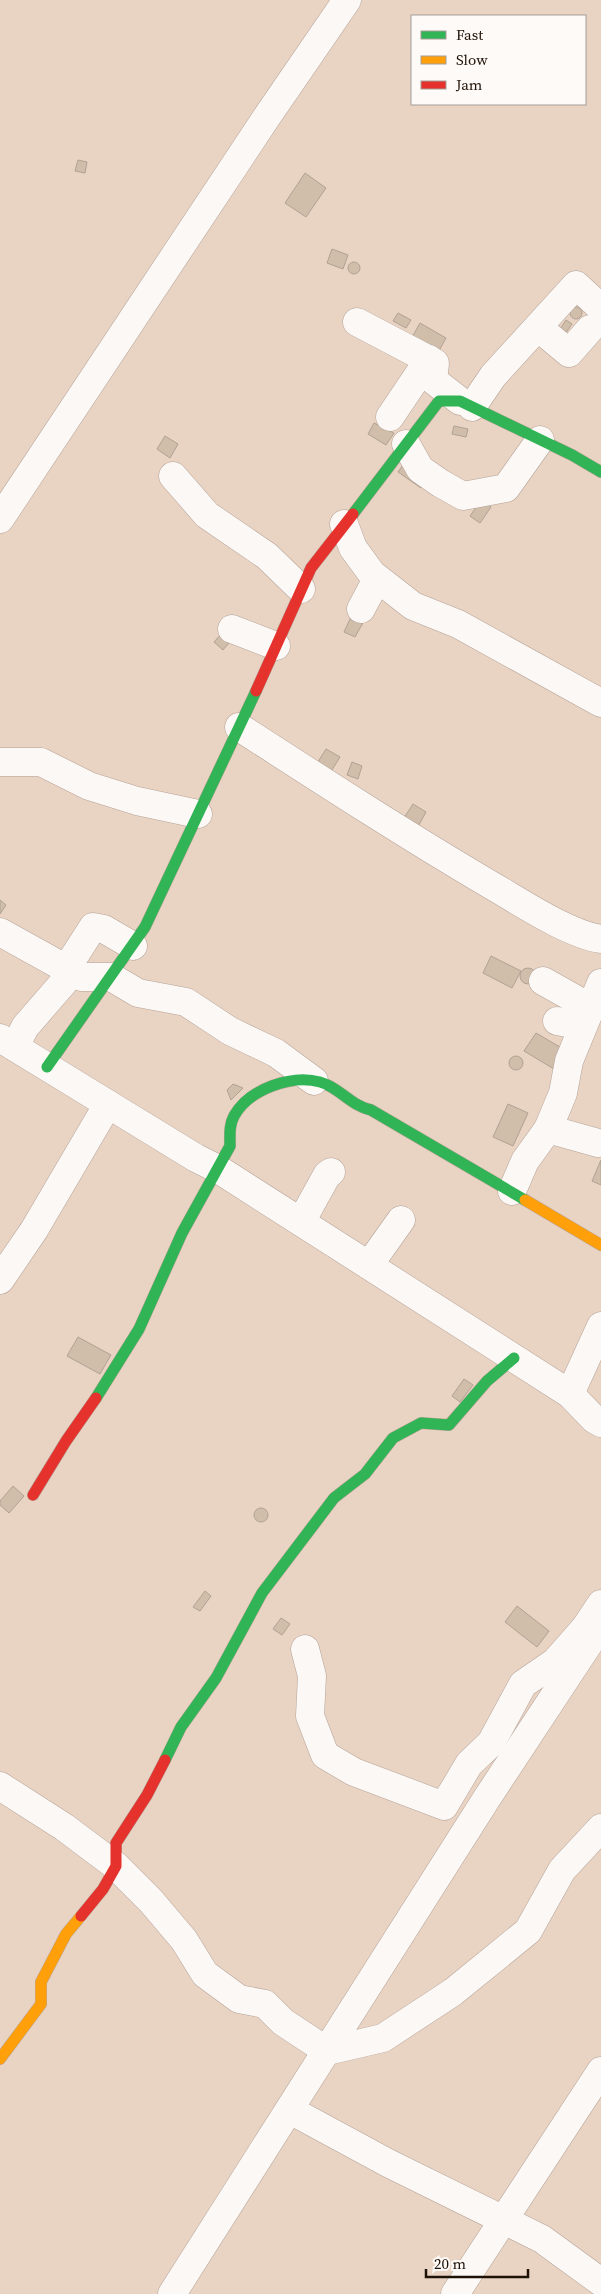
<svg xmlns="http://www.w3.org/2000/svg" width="601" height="2294" viewBox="0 0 601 2294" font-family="'Source Serif 4',serif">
<rect width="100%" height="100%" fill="#e9d3c3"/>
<g fill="#d0beab" stroke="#b0a293">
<polygon points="78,160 87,162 85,173 75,171"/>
<polygon points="305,173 326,188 306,217 285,203"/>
<polygon points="332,249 348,255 343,269 327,263"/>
<circle cx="354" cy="268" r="6"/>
<circle cx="576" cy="313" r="6"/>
<polygon points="398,313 411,320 406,328 393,321"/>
<polygon points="566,320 572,324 565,334 560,329"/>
<polygon points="420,323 446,338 436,356 410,341"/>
<polygon points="374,423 394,433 386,445 368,434"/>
<polygon points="454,426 468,429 466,437 452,434"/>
<polygon points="165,436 178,444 170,458 157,449"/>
<polygon points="403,465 426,481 421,488 398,472"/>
<polygon points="481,500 491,507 480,523 470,516"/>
<polygon points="352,615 364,621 355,637 344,632"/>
<polygon points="224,631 233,638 223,650 214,642"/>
<polygon points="326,749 340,757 330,773 316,765"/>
<polygon points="352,762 362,766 358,779 347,775"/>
<polygon points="413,804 426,812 416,830 402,821"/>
<polygon points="0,900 6,905 0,914"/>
<polygon points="491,956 521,971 512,988 483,973"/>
<circle cx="528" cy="976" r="8"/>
<polygon points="536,1033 565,1050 554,1069 524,1051"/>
<circle cx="516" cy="1063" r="7"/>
<polygon points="233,1084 243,1088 231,1100 227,1090"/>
<polygon points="508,1104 528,1113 513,1146 493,1137"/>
<polygon points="601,1160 601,1185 592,1181"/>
<polygon points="78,1337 111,1355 100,1374 67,1356"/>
<polygon points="464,1379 473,1385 460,1402 452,1396"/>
<polygon points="13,1486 24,1496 9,1513 0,1505 0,1501"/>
<circle cx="261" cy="1515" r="7"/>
<polygon points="205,1591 211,1596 200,1611 193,1607"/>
<polygon points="517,1606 549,1631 537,1647 505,1622"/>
<polygon points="281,1618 290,1624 282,1635 273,1629"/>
</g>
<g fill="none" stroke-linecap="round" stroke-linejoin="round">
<g stroke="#b5a498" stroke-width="29">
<g id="street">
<polyline points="357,322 435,363 433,380 460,401"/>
<polyline points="539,328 569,353 590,329"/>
<polyline points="472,407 493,376 576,285 601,308"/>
<polyline points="390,417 429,359"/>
<polyline points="406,444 420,469 440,483 463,496 506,488 540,440"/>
<polyline points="173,476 207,515 267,556 301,589"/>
<polyline points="0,519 266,118 347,0"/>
<polyline points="344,524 353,548 372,574 413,606 458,624 601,703"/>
<polyline points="361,609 377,579"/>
<polyline points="232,629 276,646"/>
<path d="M239 727C324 782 409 837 496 888 525 905 569 934 601 939"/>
<polyline points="0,762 41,762 89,786 137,801 198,814"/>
<polyline points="0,932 81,977 111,977 138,993 186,1002 230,1031 276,1053 314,1081"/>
<polyline points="543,981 591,1008"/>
<polyline points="557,1021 583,1026"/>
<polyline points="0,1038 196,1158 218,1169 570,1394"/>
<polyline points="15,1047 25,1027 64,982 66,969 93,927 104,929 133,946"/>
<polyline points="548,1129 598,1143"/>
<polyline points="512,1191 525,1161 548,1129 563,1093 569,1061 601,983"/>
<polyline points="301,1222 327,1175 331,1172"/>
<polyline points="369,1265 401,1220"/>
<polyline points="0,1280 34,1230 108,1104"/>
<polyline points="601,1326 570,1394 594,1419 601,1423"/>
<polyline points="305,1649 312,1676 310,1716 325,1755 354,1772 444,1806 469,1764 491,1743 523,1684 555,1662 585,1628 601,1604"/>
<polyline points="0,1786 64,1827 116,1866 151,1901 184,1940 205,1974 239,1999 265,2004 283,2022 327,2051 383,2038 453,1992 528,1931 562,1870 601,1828"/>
<polyline points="290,2110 388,2163 542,2239 601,2282"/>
<polyline points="172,2294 487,1798 601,1625"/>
<polyline points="455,2294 601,2071"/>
</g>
</g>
<g stroke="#b5a498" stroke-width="12">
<g id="fast">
<polyline points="353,514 439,401 460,401 572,455 601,472"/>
<polyline points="47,1067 145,927 256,691"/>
<path d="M96 1398 139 1329 182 1233 230 1146C230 1135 229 1125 234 1116 249 1089 292 1074 320 1082 339 1087 351 1106 371 1110L525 1200"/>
<polyline points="165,1760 181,1727 216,1678 262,1593 334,1498 365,1474 393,1438 421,1423 449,1425 487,1381 514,1358"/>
</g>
</g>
<g stroke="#b5a498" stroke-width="12">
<g id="slow">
<polyline points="525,1200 601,1245"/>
<polyline points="0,2059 41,2004 41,1982 66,1934 81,1916"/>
</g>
</g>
<g stroke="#b5a498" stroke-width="12">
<g id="jam">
<polyline points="256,691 311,568 353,514"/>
<polyline points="33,1495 66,1441 96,1398"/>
<polyline points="81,1916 103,1889 116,1866 116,1843 147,1795 165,1760"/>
</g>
</g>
<use href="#street" stroke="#fcf8f6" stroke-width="28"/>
<use href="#fast" stroke="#30b455" stroke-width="11"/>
<use href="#slow" stroke="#ff9f0a" stroke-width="11"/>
<use href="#jam" stroke="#e5322d" stroke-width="11"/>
</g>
<rect x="411" y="15" width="175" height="90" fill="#fefaf7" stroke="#a49d97"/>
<rect x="421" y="31" width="25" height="8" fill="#30b455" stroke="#a49d97"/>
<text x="456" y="40" font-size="15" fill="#1e1106">Fast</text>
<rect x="421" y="56" width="25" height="8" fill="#ff9f0a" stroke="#a49d97"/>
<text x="456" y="65" font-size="15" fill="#1e1106">Slow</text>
<rect x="421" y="81" width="25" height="8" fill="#e5322d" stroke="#a49d97"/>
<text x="456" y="90" font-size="15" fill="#1e1106">Jam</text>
<path d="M426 2269v8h102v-8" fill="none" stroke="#1e1106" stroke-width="2.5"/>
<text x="434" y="2269" font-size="15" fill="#1e1106" stroke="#fefaf7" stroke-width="4" paint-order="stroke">20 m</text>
</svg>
